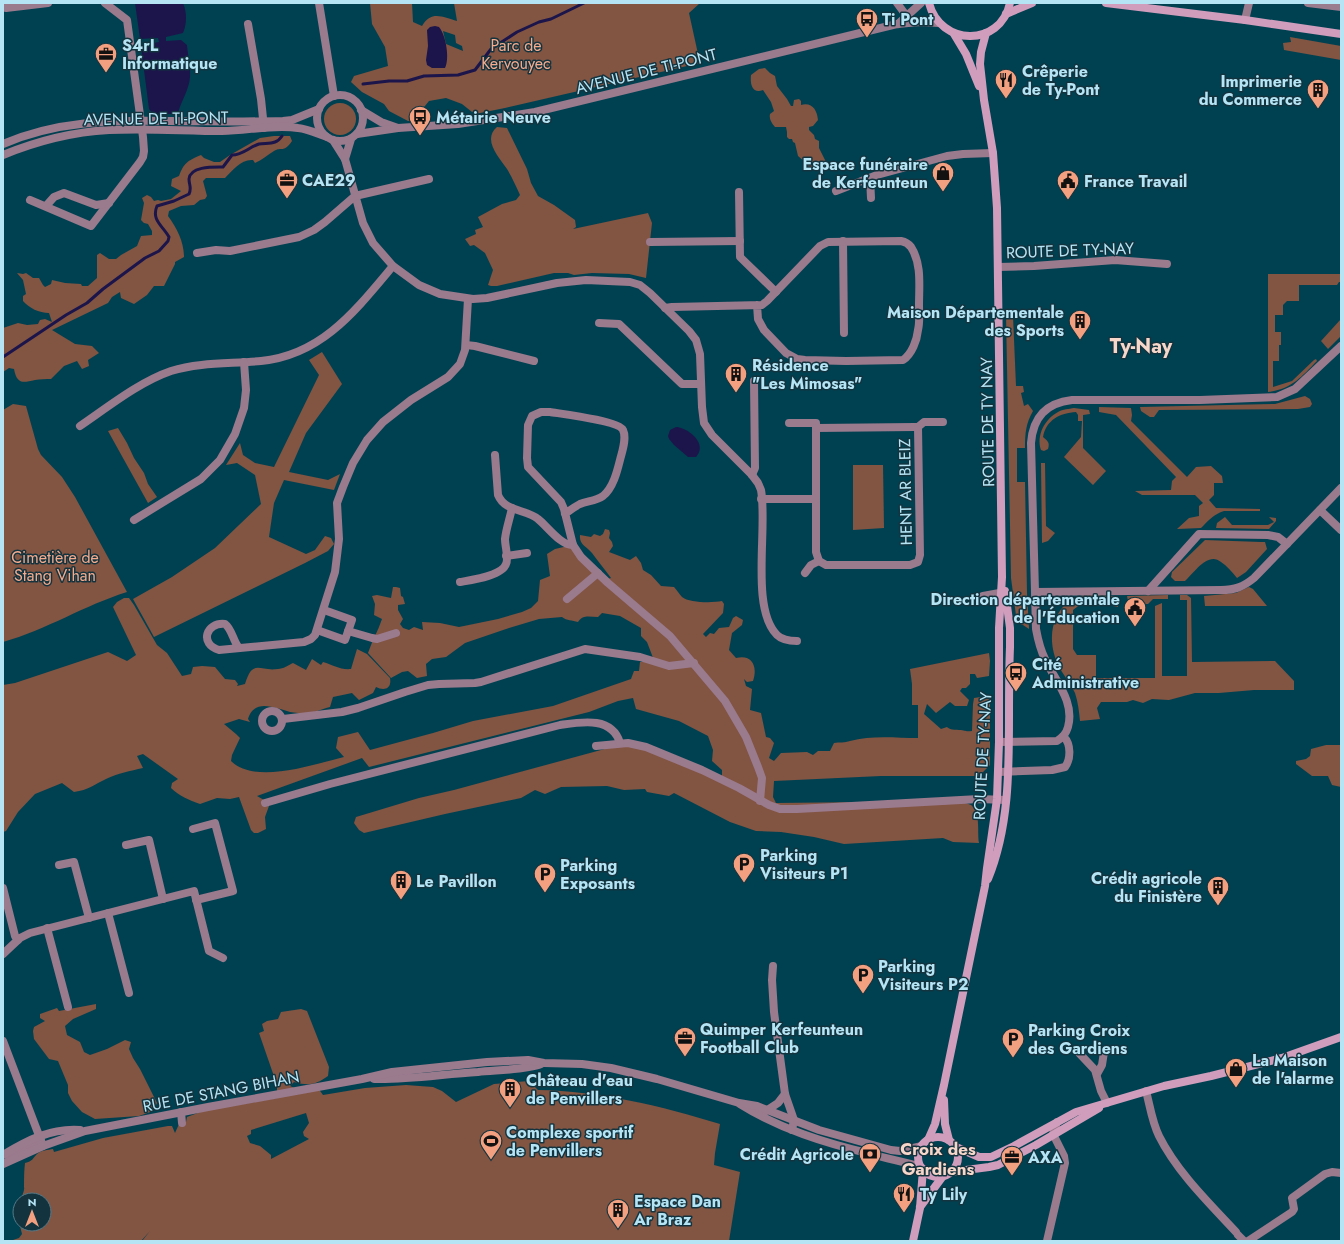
<svg xmlns="http://www.w3.org/2000/svg" width="1344" height="1244" viewBox="0 0 1344 1244" font-family="Jost,sans-serif">
<rect width="100%" height="100%" fill="#004151"/>
<g fill="#825442" fill-rule="evenodd">
<path d="M370 3H412L413 22 422 26C431 10 443 17 457 21L454 3H700L689 13 700 63 505 108 475 114 474 112H472L462 104 446 98 429 101 420 112 422 120 408 121 389 111 384 104 362 92 351 82 354 76 388 66 385 47 372 24ZM443 31 455 35 456 43 462 46 463 51 446 44Z"/>
<polygon points="1290,37 1341,46 1341,60 1284,50 1283,43 1291,42"/>
<path d="M765 68 770 73 775 76 777 86 787 99 791 106H793L794 100 799 99 801 101V105C812 102 817 110 818 120L813 126 809 127V130L814 135 815 139 819 141V148L828 166 809 170 805 162 798 156 795 143 793 142 792 139H789L787 137V132L786 127H775C771 122 769 119 770 114L774 111 771 102 763 90C752 94 750 84 751 75L759 69Z"/>
<circle cx="340" cy="119" r="16"/>
<path d="M497 127 507 128 527 169 531 183 538 196 554 205 575 220 576 227 573 229 648 213 652 223 646 278 629 274 592 273 574 275 568 273H554L497 286H491L488 285 493 270 485 253 474 245 470 246 465 239 476 234 475 230 483 227 478 217 502 204 516 200 520 195C516 186 512 177 507 169 499 157 482 140 497 127Z"/>
<path d="M274 136H290L292 141C283 154 282 146 274 151 267 155 262 160 255 163L253 160C241 159 233 170 225 178H206L203 181 207 196 205 199 200 200 194 205 181 206 169 211 168 216C177 228 184 242 184 257L175 262V264L164 286H154L147 295 134 304 121 298 120 292 112 297 108 303 52 330 75 344 92 346 99 353 88 360 89 366 82 369 77 361 64 366 51 379C46 379 40 379 35 380 22 383 17 384 14 369L9 368 3 372V328L18 323 27 325 38 324 40 320 45 319 52 322 49 313C39 313 29 308 23 301V296L26 294 23 280 17 273 23 274 26 273 33 278H39L43 285 45 287 51 284 52 280 65 283 81 284 82 286H88L97 278V255L100 253 109 259H116L121 255 137 246 141 236 152 235V231L148 224 144 223 141 220 144 203 142 198 147 195 151 197 154 201 158 200 161 201 171 199 181 191 171 186 172 179 179 176C184 163 187 161 201 155L204 158 214 162H220L230 155 260 138Z"/>
<path d="M1268 274H1341V282H1339L1337 285H1299V301H1287L1283 305V315H1275V332H1281V345H1279V361H1273V387L1292 381 1314 360 1316 359 1317 361C1301 377 1292 389 1268 392Z"/>
<path d="M1006 314 1013 316 1016 386H1023L1024 392 1021 393 1024 406 1028 404 1033 411C1026 423 1025 433 1025 448H1017V482H1025L1027 593 1029 629 1023 625 1017 623 1011 578Z"/>
<polygon points="1341,319 1341,336 1328,349 1321,341"/>
<polygon points="322,352 342,384 306,433 289,472 328,480 340,474 334,490 284,480 274,503 269,537 306,554 315,550 325,536 331,538 334,544 328,551 305,563 154,637 133,599 172,577 215,548 261,504 255,475 237,463 226,465 240,443 243,455 255,463 274,467 319,375 309,360"/>
<polygon points="1305,396 1310,399 1312,404 1310,407 1298,409 1159,410 1154,417 1150,417 1141,411 1140,407 1275,404"/>
<path d="M13 404 26 406 38 449 41 455 62 477 75 497 127 592C85 605 46 630 3 642V410Z"/>
<path d="M1099 407 1131 408 1132 415 1131 421 1187 477 1196 467 1211 466 1222 476 1223 483H1214V495L1209 500 1216 508 1260 509V511H1224C1214 514 1208 521 1201 528L1177 529 1189 518 1199 516V506L1203 503 1195 495H1142L1135 491 1171 490 1172 481 1176 477 1116 415 1099 412Z"/>
<path d="M1074 408 1089 410 1090 414 1083 415V448L1106 471 1093 485 1064 457 1081 437 1082 421H1078V415L1076 412C1060 413 1046 420 1043 437 1048 441 1050 443 1048 449L1044 451 1041 450C1036 435 1045 419 1058 412 1063 409 1069 409 1074 408Z"/>
<polygon points="118,428 127,443 134,458 144,473 148,484 157,497 148,503 108,431"/>
<polygon points="1041,463 1045,463 1046,526 1055,533 1048,541 1042,543"/>
<polygon points="853,465 883,465 884,528 853,530"/>
<polygon points="1225,517 1232,525 1268,525 1274,522 1269,517 1276,518 1276,521 1269,529 1216,528 1217,523"/>
<path d="M605 529 609 530 610 533 609 538 612 542 613 546 609 552 630 560 636 556 641 563 643 570 651 575 661 586 674 587C677 590 679 594 682 597 689 603 713 603 722 601L724 604 723 613 703 634 706 637 710 633 714 634 719 628 729 627 733 618 736 616 743 620 742 625 732 633 729 650 736 658C752 654 758 666 753 681L747 682 744 679 746 686 752 689 750 710 761 713 766 737 770 738 774 743 769 758 774 761 781 753 807 752 813 755 818 751H830L834 743C839 742 845 743 850 741 871 735 896 738 918 738V705H912V684L910 669 989 653 990 661 989 676 977 678 975 674H970V684L966 688H962L960 691 969 700 967 706H955L950 702 936 713 927 704 924 714 941 729 947 727C952 731 954 729 959 730 966 730 964 732 972 731L973 704 974 698 988 696 990 704V765L979 776H881L774 781 773 797 776 803 958 801C962 802 967 803 971 805 981 812 977 832 979 843L953 842 943 838 844 844 814 837 781 832 756 831 730 822 674 793 669 796 647 792 645 789 624 790 607 786 561 787 545 794 535 790 521 798 445 814 364 833 359 830 354 823 356 817 419 798 454 790 612 747H640L722 776V770L712 761 713 750 708 736 679 721 636 709 633 698 618 701 589 712 369 767 362 758 257 796 264 800 269 806 265 817 266 829 258 833H254L251 830 239 797 230 799 217 798 200 804C189 800 179 796 171 788L172 783 178 779 143 754 137 756 143 768C130 771 118 773 106 779 93 785 89 790 74 792L62 783 35 794 18 812 6 831 3 832V685L15 683 108 652 127 661 136 655 113 607 117 602 124 598H129L134 605 157 645 167 653 182 676 191 674 193 667 202 666 215 667 225 679 235 680 238 684 237 686 245 684C253 658 259 672 278 669 283 669 289 665 293 663L306 670 312 659 321 665 323 662C333 665 340 670 351 669L357 649 367 654 390 678C392 689 384 691 376 687L373 693 359 700 352 693 333 697 330 707C322 709 314 713 306 713 301 713 295 713 290 712 275 708 254 698 248 719L250 722 239 719 224 724 236 734 240 738 232 755 231 761C255 785 315 764 344 757L336 748 338 737 358 732 370 750 433 733 473 721 553 706 631 679 634 671H639L640 662H646L655 663 647 642 641 636V628L620 616 602 613 598 617C590 617 583 614 578 622 572 620 567 621 562 617L539 619 509 628 465 643 446 657 432 659 426 664 427 676 417 678 408 671 402 672 391 678 368 653C372 641 378 631 382 619L374 615 375 604 372 596 377 595 391 598 393 587H396L400 588 401 596 403 597 405 604 398 605V610L403 619 400 624 403 628 409 630 414 627 423 630 422 622 440 623 459 627 498 619 522 612 531 608 538 601 540 580 550 576 547 554 555 549 568 546 605 580 611 578C605 570 598 561 592 553 586 546 579 545 580 535L591 537 594 534 600 536 603 534Z"/>
<path d="M1205 540 1261 542H1265L1267 549 1246 572 1237 578C1232 572 1227 566 1221 562 1208 551 1194 573 1185 581H1175L1171 577 1172 572Z"/>
<polygon points="1249,587 1253,589 1267,606 1205,606 1204,596 1236,593"/>
<polygon points="1168,595 1168,599 1153,599 1148,604 1132,604 1128,601 1127,596"/>
<path d="M1180 595H1187L1191 598 1192 662 1275 661 1294 681V690H1254L1219 693H1195L1169 700 1152 699 1143 703 1133 700 1127 702H1101L1097 708 1100 719 1080 721C1079 711 1078 702 1075 693 1071 684 1064 676 1059 667 1051 651 1049 631 1057 616 1061 608 1068 600 1077 597 1085 594 1105 596 1114 596L1118 599V607L1113 606V600H1086L1073 610V649L1077 655H1096V678H1155V606L1162 603V676H1187V600H1180Z"/>
<polygon points="1326,745 1341,745 1341,787 1332,785 1328,776 1312,776 1296,764 1296,761 1306,759 1310,756 1311,749"/>
<polygon points="96,1004 96,1009 73,1019 65,1026 67,1035 80,1042 84,1052 90,1055 107,1049 125,1040 131,1042 129,1049 133,1058 140,1069 157,1103 153,1111 139,1116 95,1119 82,1112 72,1101 68,1093 68,1085 58,1061 49,1059 34,1039 33,1031 34,1027 45,1021 40,1018 40,1014 57,1008 59,1011"/>
<path d="M301 1009 307 1011 329 1067 328 1076C315 1085 309 1086 294 1082L290 1086 301 1091 318 1088 323 1095 365 1088 406 1085 433 1087 442 1091 456 1102 494 1084 529 1081 538 1090C600 1091 661 1106 720 1124L715 1153 714 1165 740 1172 729 1241H142L150 1231 141 1241H10L19 1238 22 1234 20 1226V1221V1224H44V1200H22C21 1195 25 1192 24 1187 24 1179 24 1171 25 1163 33 1161 32 1159 37 1154 41 1150 48 1150 53 1149L54 1152 103 1138 168 1126H172L175 1133 179 1124 186 1122 187 1117 203 1111 277 1098V1085L259 1033 264 1031 262 1024 267 1021 278 1019 281 1012ZM306 1113 309 1123 303 1132 304 1136 309 1139 271 1159V1155L260 1146 250 1143 247 1136 251 1134V1130Z"/>
</g>
<g fill="#1b154b">
<path d="M135 3H183C187 12 187 24 183 33L166 37V41L181 40 187 45C188 58 193 74 188 87 185 97 180 104 178 114H153L149 109 141 47 142 45 159 42 158 38 140 39Z"/>
<path d="M435 26 439 27C446 35 450 59 445 68H432L427 65 426 60 428 46 427 30 430 27Z"/>
<path d="M676 427C689 428 708 444 696 457H688L674 445 669 439 668 436 670 430Z"/>
</g>
<g fill="none" stroke-linecap="round" stroke-linejoin="round">
<g stroke="#1b154b" stroke-width="3">
<polyline points="363,84 389,81 407,81 424,76 458,75 475,70 491,49 517,32 539,22 551,19 584,3"/>
<path d="M3 357 66 315 87 303 103 289 145 258 159 251 168 241 169 237C163 226 151 220 157 206L174 201 189 194C192 188 189 185 189 179 190 166 214 167 223 167L232 155C243 155 249 147 259 144 264 143 270 144 275 142 278 141 280 139 282 136"/>
</g>
<g stroke="#9a7a8d" stroke-width="8">
<polyline points="6,3 6,8 48,3"/>
<polyline points="319,3 334,96"/>
<polyline points="897,3 911,22"/>
<polyline points="1308,3 1341,7"/>
<polyline points="1245,20 1249,3"/>
<polyline points="248,24 261,99 264,128"/>
<path d="M333 140 345 159 363 223 373 243 393 266 419 285 440 294 473 299 487 298 557 283 586 280 630 282 640 285 650 293 689 331 696 340 700 354 702 407 704 423 712 435 752 475 758 483 761 490C768 527 750 608 777 635 782 640 790 641 797 641"/>
<polyline points="345,159 351,139"/>
<polyline points="870,178 871,198"/>
<polyline points="836,191 877,175 947,156 963,154 993,153"/>
<polyline points="739,192 740,257 776,292"/>
<polyline points="30,200 91,226 140,162 143,157 144,151 143,137 127,20 105,3"/>
<polyline points="46,206 54,197 64,193 96,205 109,203"/>
<polyline points="843,241 844,333"/>
<polyline points="650,242 740,241"/>
<polyline points="197,253 216,250 230,251 299,237 314,230 325,222 355,196 429,179"/>
<polyline points="998,267 1034,266 1115,260 1167,264"/>
<path d="M665 308 672 307 762 305 767 301 820 246 828 242 901 241C906 242 908 243 911 247 922 264 919 286 919 305 919 313 920 322 918 330 917 340 912 354 903 360L846 361 805 360 797 359 786 353 764 330 758 319 757 305"/>
<polyline points="599,323 619,324 682,384 701,384"/>
<polyline points="466,345 475,346 534,361"/>
<polyline points="789,423 816,423 816,552 819,561 826,565 910,565 918,562 920,555 918,427"/>
<path d="M80 426C108 407 139 382 171 371 200 362 231 364 261 361 322 355 356 310 393 266"/>
<polyline points="816,428 915,427 918,427 924,422 943,422"/>
<path d="M495 455 498 495C505 512 526 509 538 519 547 526 561 546 573 545"/>
<polyline points="752,475 755,468 754,381"/>
<polyline points="761,499 816,499"/>
<polyline points="1320,510 1341,530"/>
<path d="M565 514C569 511 574 507 580 504 587 501 596 501 603 496 613 488 617 472 620 460 622 452 627 438 623 430 619 421 562 414 550 412H541L532 416 528 425 527 458 528 467 561 502 564 509 573 545 581 557 608 583 670 636 725 701 746 737 758 767 762 778 760 801"/>
<polyline points="134,520 201,479 220,460 235,434 244,408 246,390 244,362"/>
<polyline points="506,556 527,553"/>
<polyline points="805,573 811,565 819,561"/>
<path d="M460 582C471 580 502 576 506 564 509 558 505 547 505 539 506 529 510 518 512 508"/>
<polyline points="1148,591 1199,534 1268,535 1278,537 1287,544"/>
<path d="M1035 592 1221 590C1235 590 1243 587 1254 578L1341 488"/>
<polyline points="983,596 1005,592"/>
<polyline points="567,599 598,573"/>
<polyline points="317,630 345,640 352,620 324,610"/>
<polyline points="348,631 372,638 377,639 396,633"/>
<path d="M239 648C233 641 232 629 225 624 206 622 199 644 219 650L304 642 311 639 315 635 335 572 339 539 337 503 343 487 353 463 367 440 383 422 411 400 448 377 460 364 465 350 468 299"/>
<circle cx="272" cy="721" r="10"/>
<polyline points="283,719 342,712 358,708 405,692 428,685 439,684 475,683 481,682 585,649 640,657 669,666 694,663"/>
<path d="M999 742 1057 741C1063 737 1066 734 1068 727 1075 701 1055 681 1045 659 1040 649 1038 640 1036 629L1031 443C1033 417 1046 403 1072 400H1200L1277 397 1295 389 1341 346"/>
<polyline points="596,746 628,743 646,747 702,770 739,788 769,805 780,809 797,809 979,799 1006,800"/>
<path d="M999 772 1052 770 1065 767C1071 759 1071 744 1064 737"/>
<path d="M265 803 330 784 560 725C581 722 612 716 620 743"/>
<polyline points="193,829 215,823 233,891 196,900"/>
<polyline points="126,845 149,840 163,899"/>
<polyline points="59,865 74,862 89,918"/>
<polyline points="3,888 15,936 18,940"/>
<polyline points="108,913 129,993"/>
<polyline points="47,928 68,1007"/>
<polyline points="3,954 20,938 30,933 194,891 209,951 223,958"/>
<polyline points="773,966 772,980 774,1012 785,1094 794,1120 792,1130"/>
<polyline points="3,1041 43,1146"/>
<polyline points="1079,1053 1095,1070 1101,1091 1107,1103"/>
<polyline points="1097,1074 1102,1065 1104,1052"/>
<path d="M1146 1091C1150 1106 1152 1122 1159 1136 1177 1172 1209 1203 1236 1232"/>
<polyline points="181,1112 182,1123"/>
<polyline points="763,1113 778,1103 785,1094"/>
<path d="M9 1160C17 1151 30 1146 41 1141"/>
<polyline points="1238,1235 1244,1241"/>
<polyline points="1047,1241 1065,1163 1064,1156 1053,1134 1057,1122"/>
<polyline points="1248,1241 1292,1212 1294,1209 1292,1198 1325,1174 1332,1172 1341,1173"/>
</g>
<g stroke="#9a7a8d" stroke-width="8">
<polyline points="898,24 921,3"/>
<circle cx="340" cy="118" r="23"/>
<polyline points="361,110 381,122 398,128"/>
<polyline points="357,134 398,128 458,124 535,112 897,24 920,22 939,23"/>
<path d="M3 144C56 121 111 120 168 121 206 121 245 122 283 121L292 120 319 109"/>
<path d="M3 155C37 141 73 132 109 130 147 128 185 131 222 131 247 131 273 124 298 128 308 129 318 134 327 137"/>
<path d="M374 1079C408 1080 443 1074 478 1072 495 1070 526 1070 541 1064"/>
<path d="M740 1104C780 1129 825 1143 871 1154 888 1159 905 1162 921 1167"/>
<path d="M3 1155C28 1140 51 1128 80 1130"/>
<polyline points="3,1164 43,1146 85,1131 208,1107 362,1079 392,1072 487,1062 528,1060 544,1063 582,1064 611,1068 657,1079 739,1103 757,1106 819,1130 891,1150 900,1151 922,1146"/>
</g>
<g stroke="#d09dbc" stroke-width="8">
<path d="M929 3C940 46 1000 48 1010 3"/>
<polyline points="1106,3 1245,20 1341,34"/>
<polyline points="1006,14 1032,3"/>
<polyline points="954,34 966,54 979,86"/>
<path d="M988 879C1009 828 1009 771 1009 717 1009 694 1009 670 1010 647V628L1005 591"/>
<polyline points="944,1100 945,1124 949,1140"/>
<circle cx="938" cy="1157" r="20"/>
<polyline points="928,1140 935,1124 944,1085 985,886 987,868 997,799 999,742 999,628 1002,577 997,208 993,153 984,100 980,64 981,52 986,33"/>
<polyline points="956,1147 979,1157 991,1157 1014,1146 1076,1112 1164,1086 1211,1076 1282,1058 1341,1037"/>
<polyline points="951,1172 989,1167 998,1165 1036,1145 1099,1108"/>
<polyline points="920,1207 943,1176"/>
<polyline points="913,1241 920,1208 923,1169"/>
</g>
</g>
<defs>
<g id="bus-pin" transform="scale(1.15)"><path d="M0 17L-7.5 6A9.5 9.5 0 1 1 7.5 6Z" fill="#f2a080" stroke="#13343f"/><path d="M-5-6H5V4H4V6H2V4H-2V6H-4V4H-5ZM-3.5-4V0h7V-4ZM-3.5 1.2v1.5H-2V1.2ZM2 1.2v1.5H3.5V1.2Z" fill="#111"/></g>
<g id="office-pin" transform="scale(1.15)"><path d="M0 17L-7.5 6A9.5 9.5 0 1 1 7.5 6Z" fill="#f2a080" stroke="#13343f"/><path d="M-6-3h4V-5.5h4V-3h4V5H-6ZM-1-4.5V-3h2v-1.5ZM-6 0V1H6V0Z" fill="#111"/></g>
<g id="restaurant-pin" transform="scale(1.15)"><path d="M0 17L-7.5 6A9.5 9.5 0 1 1 7.5 6Z" fill="#f2a080" stroke="#13343f"/><path d="M-5-6h1v4h1v-4h1v4h1v-4h1v5L-1.5 .5V6h-2V.5L-5-1ZM5-6V6H3V1.5H1.5Q1.5-4 5-6Z" fill="#111"/></g>
<g id="building-pin" transform="scale(1.15)"><path d="M0 17L-7.5 6A9.5 9.5 0 1 1 7.5 6Z" fill="#f2a080" stroke="#13343f"/><path d="M-4-6H4V6H1V3H-1V6H-4ZM-2.5-4.3h1.7v1.8h-1.7ZM.8-4.3h1.7v1.8H.8ZM-2.5-1h1.7V.8h-1.7ZM.8-1h1.7V.8H.8Z" fill="#111"/></g>
<g id="shop-pin" transform="scale(1.15)"><path d="M0 17L-7.5 6A9.5 9.5 0 1 1 7.5 6Z" fill="#f2a080" stroke="#13343f"/><path d="M-5-2.5h2.3a2.7 3.5 0 0 1 5.4 0H5L5.5 6h-11ZM-1.5-2.5h3a1.5 2.3 0 0 0-3 0Z" fill="#111"/></g>
<g id="civic-pin" transform="scale(1.15)"><path d="M0 17L-7.5 6A9.5 9.5 0 1 1 7.5 6Z" fill="#f2a080" stroke="#13343f"/><path d="M-.6-6.5H3V-4.5H.6V-3L4-1V1h2V6H-6V1h2V-1L-.6-3ZM-1.2 2.5V6h2.4V2.5Z" fill="#111"/></g>
<g id="parking-pin" transform="scale(1.15)"><path d="M0 17L-7.5 6A9.5 9.5 0 1 1 7.5 6Z" fill="#f2a080" stroke="#13343f"/><path d="M-3.5-5.5H1a3.5 3.5 0 0 1 0 7H-1V5.5H-3.5ZM-1-3.4V-.6H.8a1.4 1.4 0 0 0 0-2.8Z" fill="#111"/></g>
<g id="stadium-pin" transform="scale(1.15)"><path d="M0 17L-7.5 6A9.5 9.5 0 1 1 7.5 6Z" fill="#f2a080" stroke="#13343f"/><path d="M0-5a6.5 5 0 1 0 0 10a6.5 5 0 1 0 0-10ZM-3.5-1.8h7v3.6h-7Z" fill="#111"/></g>
<g id="bank-pin" transform="scale(1.15)"><path d="M0 17L-7.5 6A9.5 9.5 0 1 1 7.5 6Z" fill="#f2a080" stroke="#13343f"/><path d="M-6-4H6V4H-6ZM0-2.3a2.3 2.3 0 1 0 0 4.6a2.3 2.3 0 1 0 0-4.6Z" fill="#111"/></g>
</defs>
<g fill-rule="evenodd">
<use href="#bus-pin" x="867" y="19"/>
<use href="#office-pin" x="106" y="54"/>
<use href="#restaurant-pin" x="1006" y="80"/>
<use href="#building-pin" x="1318" y="90"/>
<use href="#bus-pin" x="420" y="117"/>
<use href="#shop-pin" x="943" y="173"/>
<use href="#office-pin" x="287" y="180"/>
<use href="#civic-pin" x="1068" y="181"/>
<use href="#building-pin" x="1080" y="321"/>
<use href="#building-pin" x="736" y="374"/>
<use href="#civic-pin" x="1135" y="608"/>
<use href="#bus-pin" x="1016" y="673"/>
<use href="#parking-pin" x="744" y="864"/>
<use href="#parking-pin" x="545" y="874"/>
<use href="#building-pin" x="401" y="881"/>
<use href="#building-pin" x="1218" y="887"/>
<use href="#parking-pin" x="863" y="975"/>
<use href="#office-pin" x="685" y="1038"/>
<use href="#parking-pin" x="1013" y="1039"/>
<use href="#shop-pin" x="1236" y="1069"/>
<use href="#building-pin" x="510" y="1089"/>
<use href="#stadium-pin" x="491" y="1141"/>
<use href="#bank-pin" x="870" y="1154"/>
<use href="#office-pin" x="1012" y="1157"/>
<use href="#restaurant-pin" x="904" y="1194"/>
<use href="#building-pin" x="618" y="1210"/>
</g>
<g text-anchor="middle" stroke-width="3" stroke-linejoin="round" paint-order="stroke">
<g font-size="16" font-weight="bold" fill="#b5e4f5" stroke="#13343f" text-anchor="start">
<text x="882" y="25">Ti Pont</text>
<text x="122" y="51">S4rL<tspan x="122" dy="18">Informatique</tspan></text>
<text x="1022" y="77">Crêperie<tspan x="1022" dy="18">de Ty-Pont</tspan></text>
<text x="1302" y="87" text-anchor="end">Imprimerie<tspan x="1302" dy="18">du Commerce</tspan></text>
<text x="436" y="123">Métairie Neuve</text>
<text x="928" y="170" text-anchor="end">Espace funéraire<tspan x="928" dy="18">de Kerfeunteun</tspan></text>
<text x="302" y="186">CAE29</text>
<text x="1084" y="187">France Travail</text>
<text x="1064" y="318" text-anchor="end">Maison Départementale<tspan x="1064" dy="18">des Sports</tspan></text>
<text x="752" y="371">Résidence<tspan x="752" dy="18">"Les Mimosas"</tspan></text>
<text x="1120" y="605" text-anchor="end">Direction départementale<tspan x="1120" dy="18">de l'Éducation</tspan></text>
<text x="1032" y="670">Cité<tspan x="1032" dy="18">Administrative</tspan></text>
<text x="760" y="861">Parking<tspan x="760" dy="18">Visiteurs P1</tspan></text>
<text x="560" y="871">Parking<tspan x="560" dy="18">Exposants</tspan></text>
<text x="1202" y="884" text-anchor="end">Crédit agricole<tspan x="1202" dy="18">du Finistère</tspan></text>
<text x="416" y="887">Le Pavillon</text>
<text x="878" y="972">Parking<tspan x="878" dy="18">Visiteurs P2</tspan></text>
<text x="700" y="1035">Quimper Kerfeunteun<tspan x="700" dy="18">Football Club</tspan></text>
<text x="1028" y="1036">Parking Croix<tspan x="1028" dy="18">des Gardiens</tspan></text>
<text x="1252" y="1066">La Maison<tspan x="1252" dy="18">de l'alarme</tspan></text>
<text x="526" y="1086">Château d'eau<tspan x="526" dy="18">de Penvillers</tspan></text>
<text x="506" y="1138">Complexe sportif<tspan x="506" dy="18">de Penvillers</tspan></text>
<text x="854" y="1160" text-anchor="end">Crédit Agricole</text>
<text x="1028" y="1163">AXA</text>
<text x="920" y="1200">Ty Lily</text>
<text x="634" y="1207">Espace Dan<tspan x="634" dy="18">Ar Braz</tspan></text>
</g>
<g font-size="16" fill="#f7ab8d" stroke="#13343f">
<text x="516" y="51">Parc de<tspan x="516" dy="18">Kervouyec</tspan></text>
<text x="55" y="563">Cimetière de<tspan x="55" dy="18">Stang Vihan</tspan></text>
</g>
<g font-size="16" fill="#b5e4f5" stroke="#13343f">
<text transform="translate(646 71) rotate(-14)" y="6">AVENUE DE TI-PONT</text>
<text transform="translate(156 118) rotate(-1)" y="6">AVENUE DE TI-PONT</text>
<text transform="translate(1070 250) rotate(-2)" y="6">ROUTE DE TY-NAY</text>
<text transform="translate(987 422) rotate(-91)" y="6">ROUTE DE TY NAY</text>
<text transform="translate(905 492) rotate(-91)" y="6">HENT AR BLEIZ</text>
<text transform="translate(982 756) rotate(-87)" y="6">ROUTE DE TY-NAY</text>
<text transform="translate(221 1091) rotate(-11)" y="6">RUE DE STANG BIHAN</text>
</g>
<g font-size="17" font-weight="bold" fill="#f8d7cb" stroke="#13343f">
<text x="938" y="1155">Croix des<tspan x="938" dy="20">Gardiens</tspan></text>
</g>
<g font-size="20" font-weight="bold" fill="#f8d7cb" stroke="#13343f">
<text x="1141" y="353">Ty-Nay</text>
</g>
</g>
<rect width="1344" height="1244" fill="none" stroke="#b5e4f5" stroke-width="8"/>
<g transform="translate(32 1212)"><circle r="19" fill="#13343f" stroke="#547a88"/>
<path d="M0-3L7 15L0 10L-7 15Z" fill="#f2a080"/>
<text y="-6" font-size="11" font-weight="bold" text-anchor="middle" fill="#b5e4f5">N</text>
</g>
</svg>
